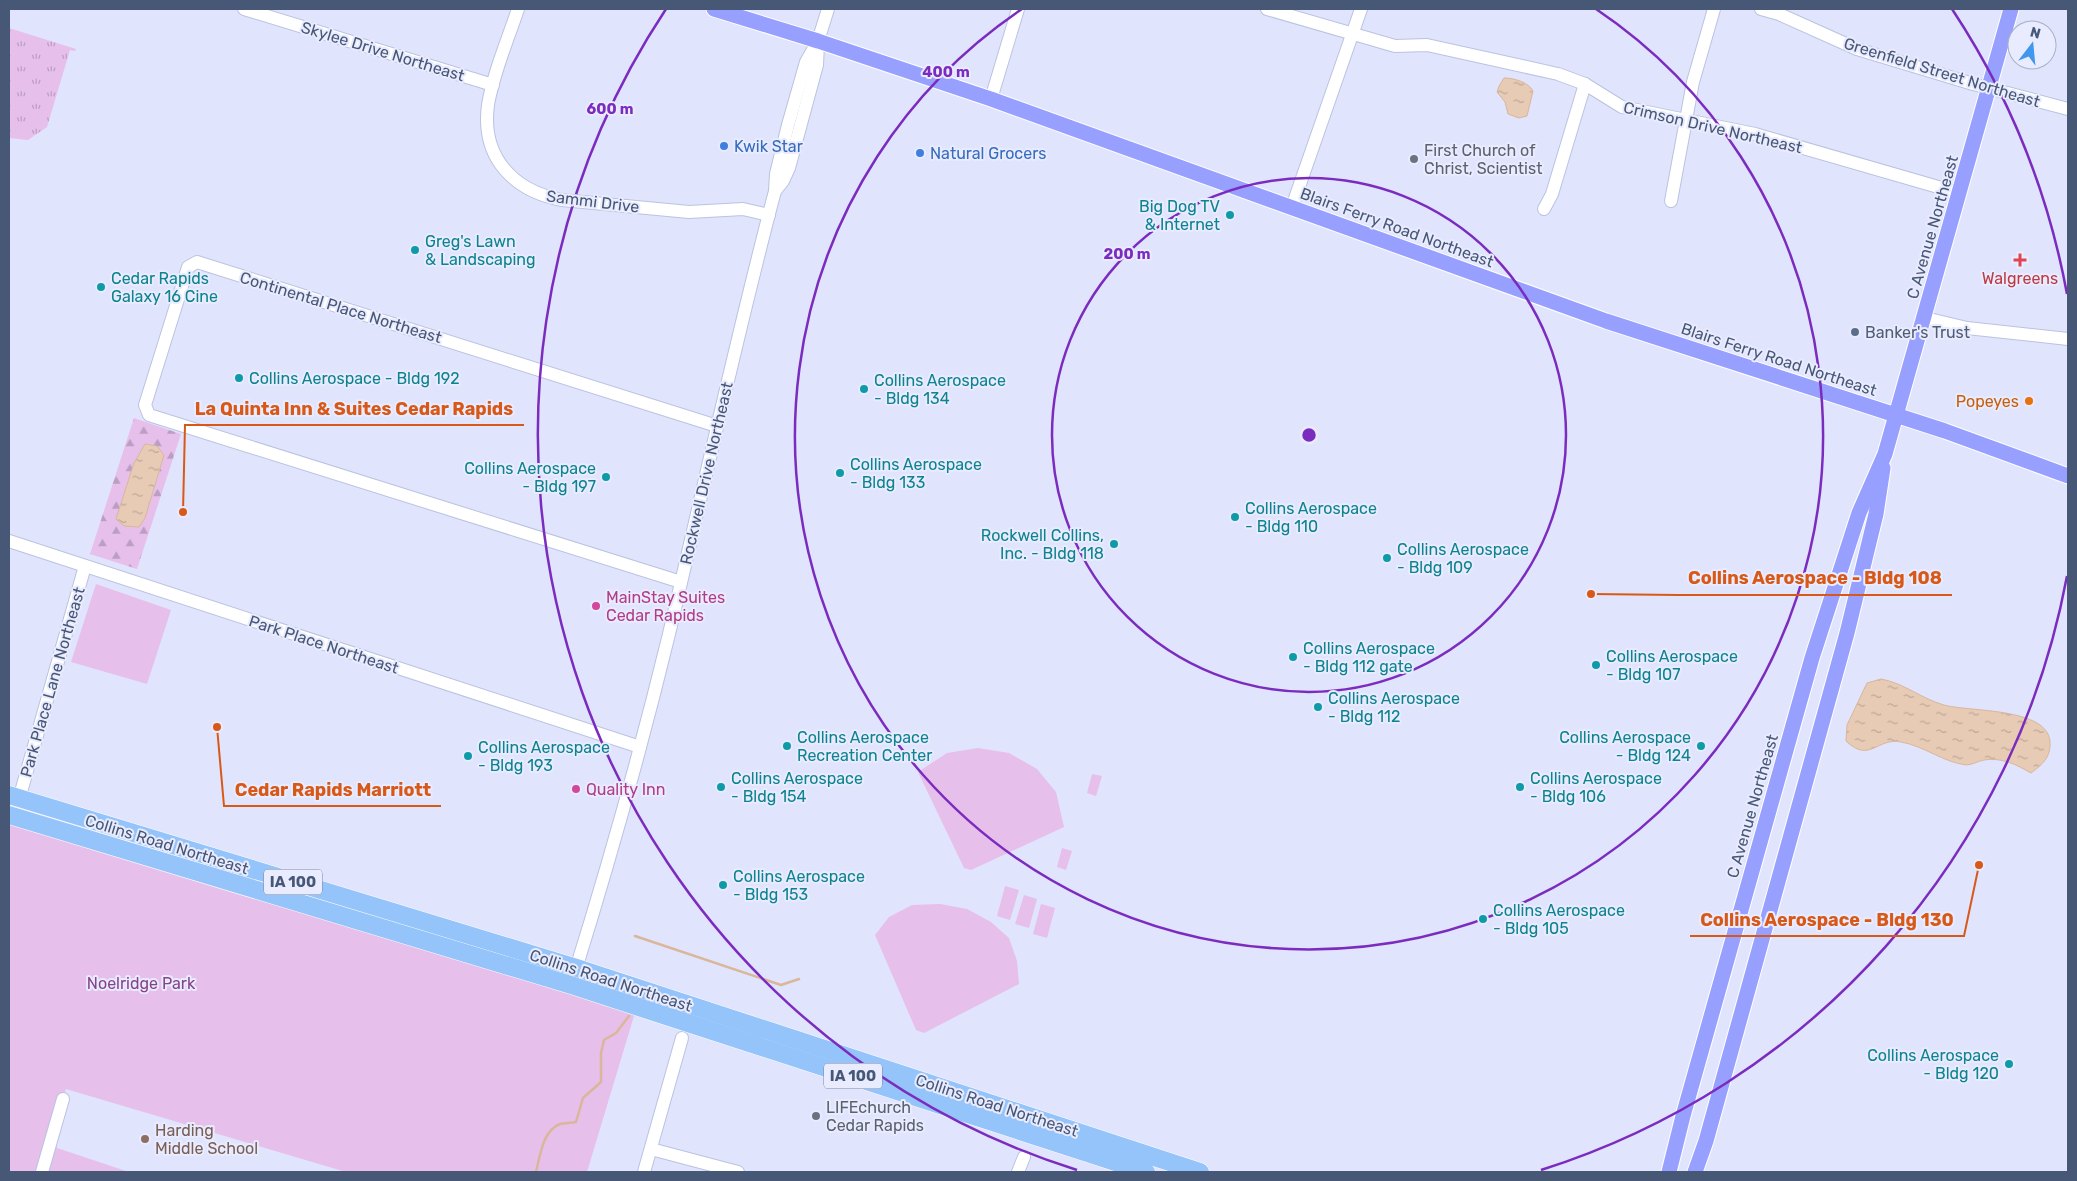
<svg xmlns="http://www.w3.org/2000/svg" width="2077" height="1181" viewBox="0 0 2077 1181" font-family="Rubik,sans-serif">
<defs>
<pattern id="grass-tufts" width="24" height="20" patternUnits="userSpaceOnUse" patternTransform="scale(1.25)"><rect width="24" height="20" fill="#e6bfeb"/><path d="M3 7l-1-3M5 7V3M7 7l1-3M15 17l-1-3M17 17v-4M19 17l1-3" fill="none" stroke="#bc9ec3"/></pattern>
<pattern id="forest-firs" width="22" height="20" patternUnits="userSpaceOnUse" patternTransform="scale(1.25)"><rect width="22" height="20" fill="#e6bfeb"/><path d="M5 1l3.5 6h-7zM16 11l3.5 6h-7z" fill="#bc9ec3"/></pattern>
<pattern id="water-ripples" width="26" height="14" patternUnits="userSpaceOnUse" patternTransform="scale(1.25)"><rect width="26" height="14" fill="#e7cbb5"/><path d="M2 4q2-2 4 0t4 0M15 11q2-2 4 0t4 0" fill="none" stroke="#bda898"/></pattern>
</defs>
<rect width="100%" height="100%" fill="#e1e4fd"/>
<polygon fill="url(#grass-tufts)" points="9,28 76,49 75,51 70,50 47,127 28,140 9,138"/>
<polygon fill="url(#forest-firs)" points="134,418 181,434 137,569 90,554"/>
<g fill="#e6bfeb">
<polygon points="96,584 171,610 147,684 71,662"/>
<polygon points="978,748 1009,753 1037,769 1056,792 1064,827 971,870 964,868 918,772 947,753"/>
<polygon points="1092,774 1102,776 1096,796 1087,793"/>
<polygon points="9,815 637,1006 587,1172 346,1172 66,1089 54,1130 57,1148 129,1172 9,1172"/>
<polygon points="1062,848 1072,851 1066,870 1057,867"/>
<polygon points="1005,886 1019,890 1010,920 997,916"/>
<polygon points="1024,895 1037,899 1029,928 1015,924"/>
<polygon points="940,904 967,909 991,922 1009,938 1017,961 1019,984 924,1033 916,1030 875,935 889,917 912,905"/>
<polygon points="1041,904 1055,908 1047,938 1033,934"/>
</g>
<g fill="url(#water-ripples)" stroke="#dab69b">
<path d="M1504 78C1514 78 1528 82 1533 91L1527 116 1519 118 1508 114 1505 102 1497 92 1499 86Z"/>
<polygon points="145,444 157,446 164,455 145,518 139,527 124,526 116,519 134,463"/>
<path d="M1881 679C1904 683 1922 699 1944 705 1968 712 2048 707 2050 742 2051 757 2043 764 2031 773 2017 765 2002 757 1984 760 1978 761 1972 765 1966 765 1943 762 1924 746 1901 742 1877 737 1870 764 1846 741L1847 725 1867 683Z"/>
</g>
<g fill="none" stroke-linecap="round" stroke-linejoin="round">
<g stroke="#dab69b" stroke-width="2.5">
<polyline points="635,936 781,985 799,979"/>
<path d="M536 1172C540 1157 542 1131 560 1124 565 1123 571 1123 576 1122L583 1098 601 1082V1053L604 1040 616 1033 629 1016"/>
</g>
<g stroke="#bac3e0" stroke-width="14">
<g id="minor">
<polyline points="244,9 493,85"/>
<path d="M518 9C508 39 493 74 488 105 481 157 513 191 562 200L689 212 743 209 769 215"/>
<polyline points="1267,9 1395,46 1427,45 1558,74 1585,84 1622,107 1755,134 1959,193"/>
<polyline points="1761,9 1779,14 1857,49 1973,84 2068,109"/>
<polyline points="991,99 1018,9"/>
<polyline points="775,191 783,181 789,168 817,65 818,44"/>
<polyline points="1671,201 1693,82 1714,9"/>
<polyline points="1292,207 1361,9"/>
<polyline points="1544,209 1552,194 1585,84"/>
<polyline points="1925,318 1967,328 2068,339"/>
<polyline points="9,541 640,747"/>
<polyline points="681,582 149,415 145,405 188,267 197,262 717,426"/>
<polyline points="19,799 85,566"/>
<path d="M574 975C609 863 641 749 669 634 704 486 736 338 775 191L776 174 788 125 806 62 818 41 828 9"/>
<polyline points="651,1149 738,1172"/>
<polyline points="42,1172 63,1099"/>
<polyline points="644,1172 682,1038"/>
<polyline points="1018,1172 1024,1157"/>
</g>
</g>
<g stroke="#fff" stroke-width="17">
<g id="major">
<polyline points="714,9 818,41 991,99 1606,321 1945,431 2068,476"/>
<polyline points="1669,1172 1683,1116 1812,658 1859,513 1885,454 2011,9"/>
<polyline points="1695,1172 1706,1141 1847,633 1876,514 1883,468"/>
</g>
</g>
<g stroke="#fff" stroke-width="19">
<g id="highway">
<polyline points="9,795 577,968 1200,1172"/>
<polyline points="9,815 571,985 1146,1172"/>
</g>
</g>
<use href="#minor" stroke="#fff" stroke-width="12"/>
<use href="#major" stroke="#97a0ff" stroke-width="15"/>
<use href="#highway" stroke="#95c4fa" stroke-width="18"/>
</g>
<g fill="none" stroke="#7b2cbf" stroke-width="2.5">
<circle cx="1309" cy="435" r="257"/>
<path d="M1596 9A514 514 0 1 1 1022 9"/>
<path d="M2067 576A771 771 0 0 1 1541 1170M1077 1170A771 771 0 0 1 666 9M1952 9A771 771 0 0 1 2067 294"/>
</g>
<g fill="#3f7fe0" stroke="#e9ebff" stroke-width="2">
<circle cx="724" cy="146" r="5"/>
<circle cx="920" cy="153" r="5"/>
</g>
<g fill="#6b7280" stroke="#e9ebff" stroke-width="2">
<circle cx="1414" cy="159" r="5"/>
<circle cx="816" cy="1116" r="5"/>
</g>
<g fill="#0f9aa8" stroke="#e9ebff" stroke-width="2">
<circle cx="1230" cy="215" r="5"/>
<circle cx="415" cy="250" r="5"/>
<circle cx="101" cy="287" r="5"/>
<circle cx="239" cy="378" r="5"/>
<circle cx="864" cy="389" r="5"/>
<circle cx="840" cy="473" r="5"/>
<circle cx="606" cy="477" r="5"/>
<circle cx="1235" cy="517" r="5"/>
<circle cx="1114" cy="544" r="5"/>
<circle cx="1387" cy="558" r="5"/>
<circle cx="1293" cy="657" r="5"/>
<circle cx="1596" cy="665" r="5"/>
<circle cx="1318" cy="707" r="5"/>
<circle cx="787" cy="746" r="5"/>
<circle cx="1701" cy="746" r="5"/>
<circle cx="468" cy="756" r="5"/>
<circle cx="721" cy="787" r="5"/>
<circle cx="1520" cy="787" r="5"/>
<circle cx="723" cy="885" r="5"/>
<circle cx="1483" cy="919" r="5"/>
<circle cx="2009" cy="1064" r="5"/>
</g>
<path fill="#e0444e" stroke="#e9ebff" stroke-width="2" d="M2017.5 252.5h5v5h5v5h-5v5h-5v-5h-5v-5h5z"/>
<circle fill="#5c6f8a" stroke="#e9ebff" stroke-width="2" cx="1855" cy="332" r="5"/>
<circle fill="#e8710a" stroke="#e9ebff" stroke-width="2" cx="2029" cy="401" r="5"/>
<g fill="#d1479c" stroke="#e9ebff" stroke-width="2">
<circle cx="596" cy="606" r="5"/>
<circle cx="576" cy="789" r="5"/>
</g>
<circle fill="#8d6e63" stroke="#e9ebff" stroke-width="2" cx="145" cy="1139" r="5"/>
<g text-anchor="middle" stroke-width="4" stroke-linejoin="round" paint-order="stroke">
<g fill="#e9ebff" stroke="#78849f" stroke-width="1">
<rect x="264" y="869.5" width="58" height="25" rx="4"/>
<rect x="824" y="1063.5" width="58" height="25" rx="4"/>
</g>
<g font-size="15" font-weight="bold" fill="#475876">
<text x="293" y="887">IA 100</text>
<text x="853" y="1081">IA 100</text>
</g>
<g font-size="16" fill="#475876" stroke="#e9ebff">
<text transform="translate(383 51) rotate(17)" y="6">Skylee Drive Northeast</text>
<text transform="translate(1942 72) rotate(17)" y="6">Greenfield Street Northeast</text>
<text transform="translate(1713 127) rotate(13)" y="6">Crimson Drive Northeast</text>
<text transform="translate(593 201) rotate(7)" y="6">Sammi Drive</text>
<text transform="translate(1397 227) rotate(20)" y="6">Blairs Ferry Road Northeast</text>
<text transform="translate(1932 227) rotate(-74)" y="6">C Avenue Northeast</text>
<text transform="translate(341 307) rotate(17)" y="6">Continental Place Northeast</text>
<text transform="translate(1779 359) rotate(18)" y="6">Blairs Ferry Road Northeast</text>
<text transform="translate(706 473) rotate(-77)" y="6">Rockwell Drive Northeast</text>
<text transform="translate(324 644) rotate(18)" y="6">Park Place Northeast</text>
<text transform="translate(52 682) rotate(-74)" y="6">Park Place Lane Northeast</text>
<text transform="translate(1752 806) rotate(-74)" y="6">C Avenue Northeast</text>
<text transform="translate(167 844) rotate(17)" y="6">Collins Road Northeast</text>
<text transform="translate(611 980) rotate(18)" y="6">Collins Road Northeast</text>
<text transform="translate(997 1105) rotate(18)" y="6">Collins Road Northeast</text>
</g>
<g font-size="16" fill="#366cbe" stroke="#e9ebff" text-anchor="start">
<text x="734" y="152">Kwik Star</text>
<text x="930" y="159">Natural Grocers</text>
</g>
<g font-size="16" fill="#5b616d" stroke="#e9ebff" text-anchor="start">
<text x="1424" y="156">First Church of<tspan x="1424" dy="18">Christ, Scientist</tspan></text>
<text x="826" y="1113">LIFEchurch<tspan x="826" dy="18">Cedar Rapids</tspan></text>
</g>
<g font-size="16" fill="#0d838f" stroke="#e9ebff" text-anchor="start">
<text x="1220" y="212" text-anchor="end">Big Dog TV<tspan x="1220" dy="18">&amp; Internet</tspan></text>
<text x="425" y="247">Greg's Lawn<tspan x="425" dy="18">&amp; Landscaping</tspan></text>
<text x="111" y="284">Cedar Rapids<tspan x="111" dy="18">Galaxy 16 Cine</tspan></text>
<text x="249" y="384">Collins Aerospace - Bldg 192</text>
<text x="874" y="386">Collins Aerospace<tspan x="874" dy="18">- Bldg 134</tspan></text>
<text x="850" y="470">Collins Aerospace<tspan x="850" dy="18">- Bldg 133</tspan></text>
<text x="596" y="474" text-anchor="end">Collins Aerospace<tspan x="596" dy="18">- Bldg 197</tspan></text>
<text x="1245" y="514">Collins Aerospace<tspan x="1245" dy="18">- Bldg 110</tspan></text>
<text x="1104" y="541" text-anchor="end">Rockwell Collins,<tspan x="1104" dy="18">Inc. - Bldg 118</tspan></text>
<text x="1397" y="555">Collins Aerospace<tspan x="1397" dy="18">- Bldg 109</tspan></text>
<text x="1303" y="654">Collins Aerospace<tspan x="1303" dy="18">- Bldg 112 gate</tspan></text>
<text x="1606" y="662">Collins Aerospace<tspan x="1606" dy="18">- Bldg 107</tspan></text>
<text x="1328" y="704">Collins Aerospace<tspan x="1328" dy="18">- Bldg 112</tspan></text>
<text x="797" y="743">Collins Aerospace<tspan x="797" dy="18">Recreation Center</tspan></text>
<text x="1691" y="743" text-anchor="end">Collins Aerospace<tspan x="1691" dy="18">- Bldg 124</tspan></text>
<text x="478" y="753">Collins Aerospace<tspan x="478" dy="18">- Bldg 193</tspan></text>
<text x="731" y="784">Collins Aerospace<tspan x="731" dy="18">- Bldg 154</tspan></text>
<text x="1530" y="784">Collins Aerospace<tspan x="1530" dy="18">- Bldg 106</tspan></text>
<text x="733" y="882">Collins Aerospace<tspan x="733" dy="18">- Bldg 153</tspan></text>
<text x="1493" y="916">Collins Aerospace<tspan x="1493" dy="18">- Bldg 105</tspan></text>
<text x="1999" y="1061" text-anchor="end">Collins Aerospace<tspan x="1999" dy="18">- Bldg 120</tspan></text>
</g>
<g font-size="16" fill="#be3a42" stroke="#e9ebff">
<text x="2020" y="284">Walgreens</text>
</g>
<g font-size="16" fill="#4e5e75" stroke="#e9ebff" text-anchor="start">
<text x="1865" y="338">Banker's Trust</text>
</g>
<g font-size="16" fill="#c56008" stroke="#e9ebff" text-anchor="end">
<text x="2019" y="407">Popeyes</text>
</g>
<g font-size="16" fill="#b23c85" stroke="#e9ebff" text-anchor="start">
<text x="606" y="603">MainStay Suites<tspan x="606" dy="18">Cedar Rapids</tspan></text>
<text x="586" y="795">Quality Inn</text>
</g>
<g font-size="16" fill="#874388" stroke="#e9ebff">
<text x="141" y="989">Noelridge Park</text>
</g>
<g font-size="16" fill="#785e54" stroke="#e9ebff" text-anchor="start">
<text x="155" y="1136">Harding<tspan x="155" dy="18">Middle School</tspan></text>
</g>
</g>
<circle cx="1309" cy="435" r="8" fill="#7b2cbf" stroke="#e9ebff" stroke-width="2.5"/>
<g font-size="15" text-anchor="middle" font-weight="bold" fill="#7b2cbf" stroke="#e9ebff" stroke-width="4" stroke-linejoin="round" paint-order="stroke">
<text x="946" y="77">400 m</text>
<text x="610" y="114">600 m</text>
<text x="1127" y="259">200 m</text>
</g>
<path fill="none" stroke="#d85917" stroke-width="2" d="M183 512L185 425H524M1591 594L1678 595H1952M217 727L224 806H441M1979 865L1964 936H1690"/>
<g fill="#d85917" stroke="#e9ebff" stroke-width="2">
<circle cx="183" cy="512" r="5"/>
<circle cx="1591" cy="594" r="5"/>
<circle cx="217" cy="727" r="5"/>
<circle cx="1979" cy="865" r="5"/>
</g>
<g font-size="18" text-anchor="middle" font-weight="bold" fill="#d85917" stroke="#e9ebff" stroke-width="4" stroke-linejoin="round" paint-order="stroke">
<text x="354" y="415">La Quinta Inn &amp; Suites Cedar Rapids</text>
<text x="1815" y="584">Collins Aerospace - Bldg 108</text>
<text x="333" y="796">Cedar Rapids Marriott</text>
<text x="1827" y="926">Collins Aerospace - Bldg 130</text>
</g>
<rect width="2077" height="1181" fill="none" stroke="#475876" stroke-width="20"/>
<g transform="translate(2032 45) rotate(16)"><circle r="24" fill="#e9ebff" stroke="#a8b0c8"/>
<path d="M0-4L9 19L0 12L-9 19Z" fill="#4196ed"/>
<text y="-8" font-size="14" font-weight="bold" text-anchor="middle" fill="#475876">N</text>
</g>
</svg>
